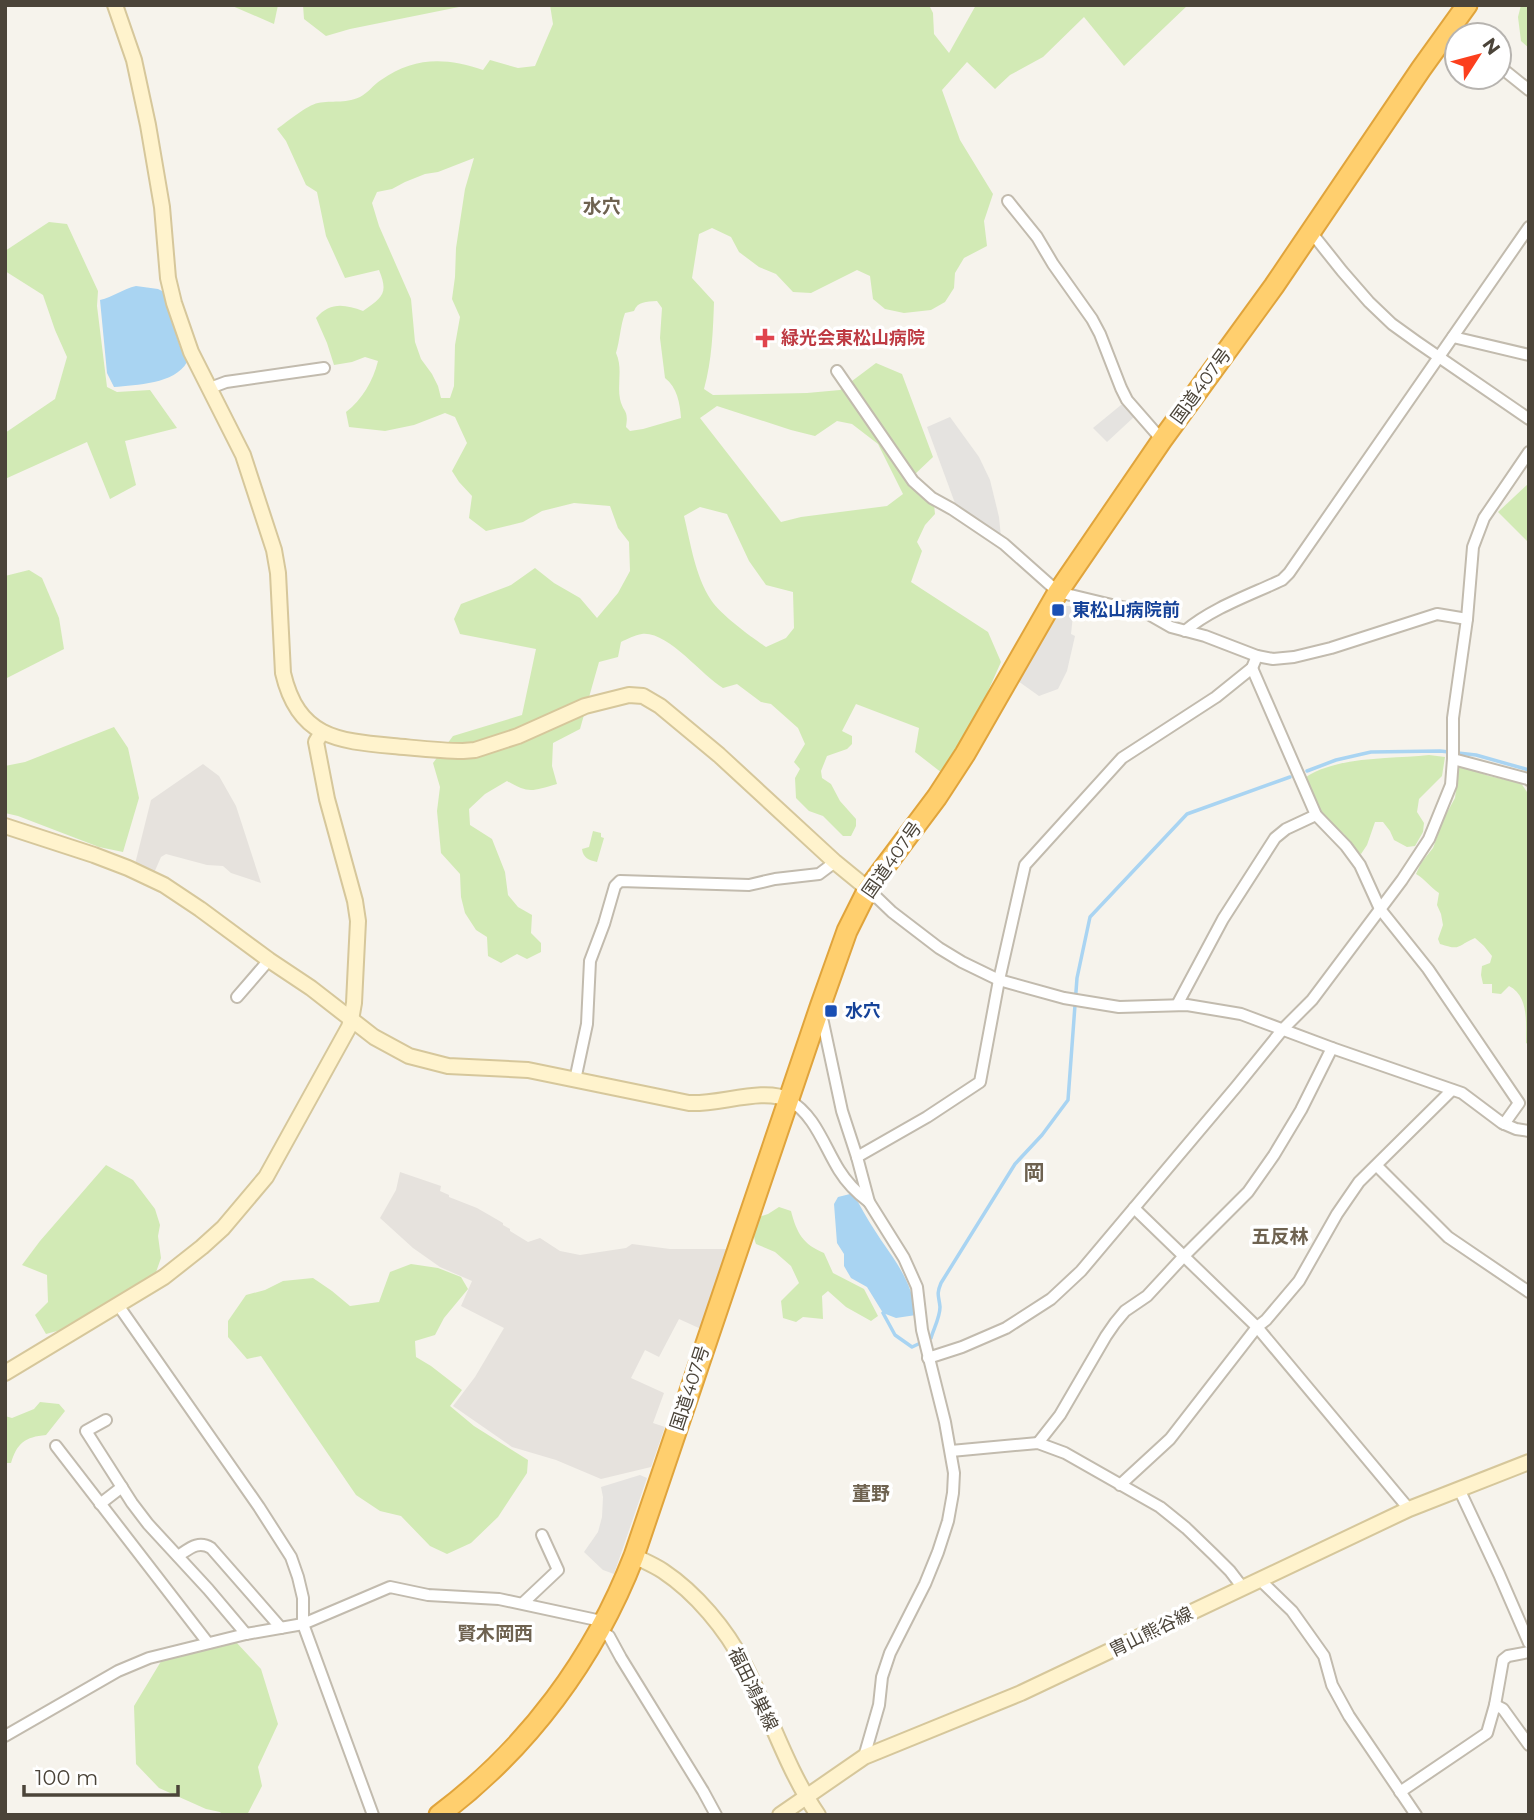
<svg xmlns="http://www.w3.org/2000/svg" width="1534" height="1820" viewBox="0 0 1534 1820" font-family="Montserrat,'Noto Sans JP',sans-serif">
<rect width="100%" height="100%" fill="#f6f3ec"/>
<g fill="#e6e2dd">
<polygon points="203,764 219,776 236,806 261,883 231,873 223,866 207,865 166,854 161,857 154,873 135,864 151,800"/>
<polygon points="400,1172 441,1186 440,1191 449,1195 449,1197 477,1208 503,1223 503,1225 510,1229 510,1231 528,1242 540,1238 560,1251 580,1255 626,1248 632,1244 670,1249 728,1249 701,1329 679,1319 659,1357 645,1350 631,1378 664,1393 653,1423 665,1427 651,1467 601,1479 556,1460 512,1447 453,1406 475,1377 504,1328 461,1306 472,1281 440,1267 413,1248 380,1218 396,1190"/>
</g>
<g fill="#d2eab5" fill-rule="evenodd">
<polygon points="230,5 278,5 274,24"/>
<polygon points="303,5 469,5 350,29 326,36 304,19"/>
<path d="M550 5H929L933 13 934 34 949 53 976 5H1188L1124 66 1084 17 1043 57 1010 75 995 89 967 62 942 90 960 140 993 194 984 221 987 246 964 258 955 273 954 288 945 302 931 310 904 313 885 309 873 299 870 276 857 270 811 293 793 292 776 274 759 267 739 252 731 237 712 228 699 234 692 278 714 302C713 331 712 360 704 389L713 395 807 393 840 390 876 363 902 374 933 457 913 476 934 504 935 514 925 525 917 542 922 551 911 582 988 632 1001 662 972 727 942 773 915 752 919 728 856 704 842 731 852 736V744L847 749 827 756 821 771 822 778 831 784 840 801 856 819V826L851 836H843L823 816 809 811 796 798 795 778 800 769 794 762 805 744 798 728 771 704 761 702 737 684 723 688C701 675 668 631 642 634 635 635 627 639 621 642L618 657 599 662 580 729 553 743 552 766 557 784C532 791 529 794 507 781L485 794 469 809 470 825 492 839 505 872 508 895 518 907 532 915 531 933 541 943V952L527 959 517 954 501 963 488 956 487 937 476 930 465 913 461 897 460 874 441 853 437 811 440 787 433 763 453 736 522 715 536 649 460 634 454 619 461 604 511 585 535 568 554 583 580 598 597 618 618 593 630 571 629 542 618 528 610 506 574 503 542 511 523 522 486 531 469 518 472 496 459 482 452 471 467 443 455 417 445 413 414 425 385 431 349 427 346 412C362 400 373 381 378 361L365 357 352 362 334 365 327 343 316 318C330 302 344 304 363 311 382 297 389 294 379 270L345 278 326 236 317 192 306 185 286 141 277 129C287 122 307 105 318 103 333 100 343 104 360 97 368 93 373 85 381 80 414 57 445 57 483 70L490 60 518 68 535 66 553 24ZM474 158 465 189 456 248 455 277 452 299 460 317 455 345 454 386 450 398H441L438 386 432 374 421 359 415 342 411 299 379 226 372 203 377 192 392 189 405 182 425 174 438 172ZM657 301 662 308 660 338 665 378C677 387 680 403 681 418L643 429 630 431 626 427C629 409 623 413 620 399 617 384 623 368 616 353 620 340 620 327 625 313L634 311C638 301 646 302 657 301ZM717 406 791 430 815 436 837 421 852 424 878 444 903 494 887 506 801 517 781 522 700 418ZM700 507 727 514 749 561 766 585 793 592 794 628 786 638 766 647C750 636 722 616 711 600 695 575 691 545 684 516Z"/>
<polygon points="1521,5 1529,5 1529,48 1521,41 1518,17"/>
<polygon points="49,222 67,224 98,291 97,306 107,387 117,392 150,390 177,428 125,441 136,485 110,499 87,442 5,479 5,433 55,399 67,357 55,330 43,295 5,271 5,251"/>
<polygon points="1529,483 1529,543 1498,512"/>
<polygon points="29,570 42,578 59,618 64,649 5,679 5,576"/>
<polygon points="114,727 128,748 139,798 123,852 99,847 18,816 5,813 5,766 25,762"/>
<path d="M1429 755 1445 757 1442 776 1419 799 1417 812 1424 823 1423 832 1415 846 1407 847 1394 840 1390 831 1383 822H1375L1367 845 1361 854 1354 849 1344 834 1330 823 1319 811 1306 777C1338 756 1392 759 1429 755Z"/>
<path d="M1459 765 1489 776 1521 783 1529 795V1045L1526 1043C1526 1023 1529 996 1509 986L1501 994 1492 993V984H1483L1481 975 1482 966 1490 963 1492 956 1484 946 1475 938C1456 946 1462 951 1440 944L1438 939 1443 925 1441 914 1437 905 1439 893C1430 887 1425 879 1416 874L1421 863 1433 848 1444 818 1455 798Z"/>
<path d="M593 831 601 833V837L604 838 597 862C589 860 583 858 582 849L589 847Z"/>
<polygon points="106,1165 133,1180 155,1209 160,1225 158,1236 161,1258 155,1275 68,1328 46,1334 35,1315 48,1302 47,1275 22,1265 40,1241"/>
<path d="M779 1207 791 1211C797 1234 803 1244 824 1253L833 1273 864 1289 878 1316 871 1321 846 1307 828 1291 822 1296 823 1319 803 1317 796 1322 783 1318 781 1301 799 1283 791 1266 775 1252 756 1244C752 1234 755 1227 759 1217L768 1214Z"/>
<polygon points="411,1264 438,1268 461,1277 468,1289 444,1318 435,1335 415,1341 416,1357 431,1366 462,1390 450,1406 474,1426 528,1460 527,1473 498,1517 471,1543 447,1554 430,1546 401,1516 380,1511 356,1495 261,1356 247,1359 228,1337 228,1321 246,1295 265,1290 283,1281 313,1278 332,1291 350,1306 379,1302 390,1272"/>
<path d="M40 1402 59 1404 65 1411 46 1435C25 1437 17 1443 11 1463H5V1416L12 1418 34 1409Z"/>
<polygon points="236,1642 261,1669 278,1724 258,1767 262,1786 247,1815 223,1815 220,1812 206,1809 159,1788 136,1764 134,1706 163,1658"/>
</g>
<g fill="#e5e3e0">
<polygon points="1121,405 1125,405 1135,416 1107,442 1093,428"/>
<polygon points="950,417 979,457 990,480 999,517 1001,537 956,506 927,427"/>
<polygon points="1063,606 1074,606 1071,634 1075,636 1067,671 1058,689 1039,696 1018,681"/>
<polygon points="640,1475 647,1478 614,1574 603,1570 584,1552 598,1532 602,1517 603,1497 601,1487"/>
</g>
<g fill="#a9d4f2">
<path d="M136 286 158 289 166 293C171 318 176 340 187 362 175 384 136 385 114 387L107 373 100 300C113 297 123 289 136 286Z"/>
<path d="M850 1194 858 1202C865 1215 873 1228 881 1240 899 1266 912 1283 916 1315L896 1318 883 1313 867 1287 851 1278 844 1266V1254L837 1243 834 1204 838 1197Z"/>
</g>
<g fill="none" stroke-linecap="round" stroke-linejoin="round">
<g stroke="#a9d4f2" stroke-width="3.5">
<polyline points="1307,771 1336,760 1371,752 1440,751 1476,755 1529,770"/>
<path d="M883 1313 895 1335 912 1347 931 1338C934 1328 940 1317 940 1307 939 1296 936 1295 941 1283L1015 1164 1042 1135 1068 1100 1077 978 1090 917 1187 814 1290 777"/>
</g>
<g stroke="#c2bbae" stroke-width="14">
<g id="street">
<polyline points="1499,66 1529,90"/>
<polyline points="1008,201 1037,237 1053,264 1092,319 1100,334 1121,388 1127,400 1162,440"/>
<polyline points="1311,232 1342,271 1369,302 1392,324 1417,342 1529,419"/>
<polyline points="1453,337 1529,355"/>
<polyline points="837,371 913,481 932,498 952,509 1004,544 1058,592 1116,606 1143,611 1171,627 1205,636 1257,656 1273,659 1294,657 1331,648 1437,614 1467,619"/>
<polyline points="210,388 226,382 324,368"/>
<path d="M1185 631C1212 608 1250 595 1282 580L1289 573 1529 227"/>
<polyline points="1252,668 1316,815 1346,846 1360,865 1380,909 1428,969 1519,1103 1504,1124"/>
<polyline points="1453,759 1528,779 1529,780"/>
<polyline points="868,889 892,912 939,948 962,962 999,980 1064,998 1119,1007 1187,1005 1241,1014 1332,1048 1462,1093 1502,1123 1516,1129 1529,1131"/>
<polyline points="237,997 269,960"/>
<polyline points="1177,1005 1223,919 1275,838 1286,829 1316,815"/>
<polyline points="821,1013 842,1111 857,1157 869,1202 904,1258 917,1287 922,1330 945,1422 954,1473 953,1493 948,1521 938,1552 925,1584 890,1653 882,1677 879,1705 864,1757"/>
<polyline points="575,1080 587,1024 590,961 604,924 615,886 620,881 749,885 775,879 819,874 835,862"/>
<path d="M789 1100C815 1115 824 1146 839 1170 847 1183 857 1193 869 1202"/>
<polyline points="857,1157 927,1117 980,1082 999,980 1025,865 1122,758 1216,697 1252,668 1257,656"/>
<polyline points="1377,1166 1448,1237 1529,1292"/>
<polyline points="1134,1208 1257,1327 1409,1509"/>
<polyline points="118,1305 259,1507 291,1557 298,1577 303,1598 303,1624 373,1815"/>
<polyline points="928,1358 962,1347 1006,1328 1051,1299 1081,1271 1236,1087 1283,1029 1312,1000 1402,880 1429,839 1451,785 1453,759 1453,718 1467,619 1473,547 1484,518 1529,452"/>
<polyline points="106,1420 86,1431 132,1503 148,1524 208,1589 246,1634"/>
<polyline points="1038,1443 1060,1415 1106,1336 1115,1323 1125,1311 1147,1296 1184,1256 1248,1192 1274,1155 1301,1110 1332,1048"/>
<polyline points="56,1446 208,1643"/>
<polyline points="951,1451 1038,1443 1065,1453 1160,1507 1186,1528 1214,1555 1230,1571 1243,1588"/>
<polyline points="1120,1485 1170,1439 1257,1327 1266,1320 1299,1281 1337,1214 1359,1182 1452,1090"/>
<polyline points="1459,1489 1499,1574 1529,1643"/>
<polyline points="100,1504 122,1487"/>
<path d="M178 1556C189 1549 198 1540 211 1548L281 1628"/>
<polyline points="1260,1580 1292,1611 1324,1656 1332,1685 1349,1716 1416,1815"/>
<polyline points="523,1603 558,1570 542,1535"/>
<polyline points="600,1631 609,1636 621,1658 703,1791 716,1815"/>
<polyline points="1495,1705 1503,1709 1529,1745"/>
<polyline points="5,1736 118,1671 149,1658 246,1634 303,1624 390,1587 428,1595 499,1599 606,1622"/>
<polyline points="1400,1792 1487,1733 1495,1705 1503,1660 1508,1656 1529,1652"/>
</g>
</g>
<g stroke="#d6c79b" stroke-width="18">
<g id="secondary">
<path d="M115 5 134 60 148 125 162 207 168 278 174 303 191 352 243 455 274 550 278 573 283 673C298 737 336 741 393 746 416 748 439 751 463 751L475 750 518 736 585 706 629 695 643 696 660 706 719 755 835 862 868 889"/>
<path d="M5 826 94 855 128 868 164 885 200 909 269 960 311 988 374 1037 409 1056 448 1066 528 1070 689 1103C719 1105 763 1087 789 1100"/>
<polyline points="5,1373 164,1277 202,1247 223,1228 266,1177 349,1027 351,1020 354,1003 358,921 355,901 327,799 316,742 322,732"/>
<path d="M634 1556C644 1561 654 1565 663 1571 696 1593 726 1629 744 1664 770 1714 786 1768 818 1815"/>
<polyline points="780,1815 864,1757 1021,1693 1409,1509 1529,1462"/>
</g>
</g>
<g stroke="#e0a43c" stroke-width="23">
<path id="highway" d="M439 1815C528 1748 594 1659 634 1556L820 1007 847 931 868 889 937 797 965 754 1058 592 1162 440 1274 286 1421 69 1467 5"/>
</g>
<use href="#street" stroke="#fff" stroke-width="10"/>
<use href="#secondary" stroke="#fff3cd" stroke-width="14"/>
<use href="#highway" stroke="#ffcf6e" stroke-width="19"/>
</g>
<path fill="#e0444e" stroke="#fff" stroke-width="2.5" d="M761.5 327.5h7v7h7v7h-7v7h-7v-7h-7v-7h7z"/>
<g fill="#1a4fb4" stroke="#fff" stroke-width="2.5">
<rect x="1051" y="603" width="14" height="14" rx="3.5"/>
<rect x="824" y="1004" width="14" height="14" rx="3.5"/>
</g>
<g text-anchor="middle" stroke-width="7" stroke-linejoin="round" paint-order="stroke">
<g font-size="18" font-weight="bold" fill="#be3a42" stroke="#fff" text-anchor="start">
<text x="781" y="344">緑光会東松山病院</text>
</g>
<g font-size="18" fill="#4b4439" stroke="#fff">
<text transform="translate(1201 386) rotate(-54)" y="6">国道407号</text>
<text transform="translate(892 860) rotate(-55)" y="6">国道407号</text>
<text transform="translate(690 1388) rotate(-72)" y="6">国道407号</text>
<text transform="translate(1151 1632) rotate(-26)" y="6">胄山熊谷線</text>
<text transform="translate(753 1689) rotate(64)" y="6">福田鴻巣線</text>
</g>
<g font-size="18" font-weight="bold" fill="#164399" stroke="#fff" text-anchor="start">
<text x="1072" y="616">東松山病院前</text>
<text x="845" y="1017">水穴</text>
</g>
<g font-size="19" font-weight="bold" fill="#6e6250" stroke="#fff">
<text x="602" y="213">水穴</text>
<text x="1280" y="1243">五反林</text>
<text x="871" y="1500">董野</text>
<text x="495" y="1640">賢木岡西</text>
</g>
<g font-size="21" font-weight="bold" fill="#6e6250" stroke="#fff">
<text x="1034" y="1180">岡</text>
</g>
</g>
<rect width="1534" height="1820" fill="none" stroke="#4b4439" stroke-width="14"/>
<g transform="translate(1478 56) rotate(54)"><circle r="33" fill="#ffffff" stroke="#b7b4b0" stroke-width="2"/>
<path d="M0-5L12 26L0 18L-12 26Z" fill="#fc3f1d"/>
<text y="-10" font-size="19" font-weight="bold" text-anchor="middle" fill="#4b4439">N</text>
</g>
<path d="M24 1785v10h154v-10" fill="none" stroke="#4b4439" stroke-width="3.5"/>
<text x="35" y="1785" font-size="21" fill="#4b4439" stroke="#ffffff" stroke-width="5" paint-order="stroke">100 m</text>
</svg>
